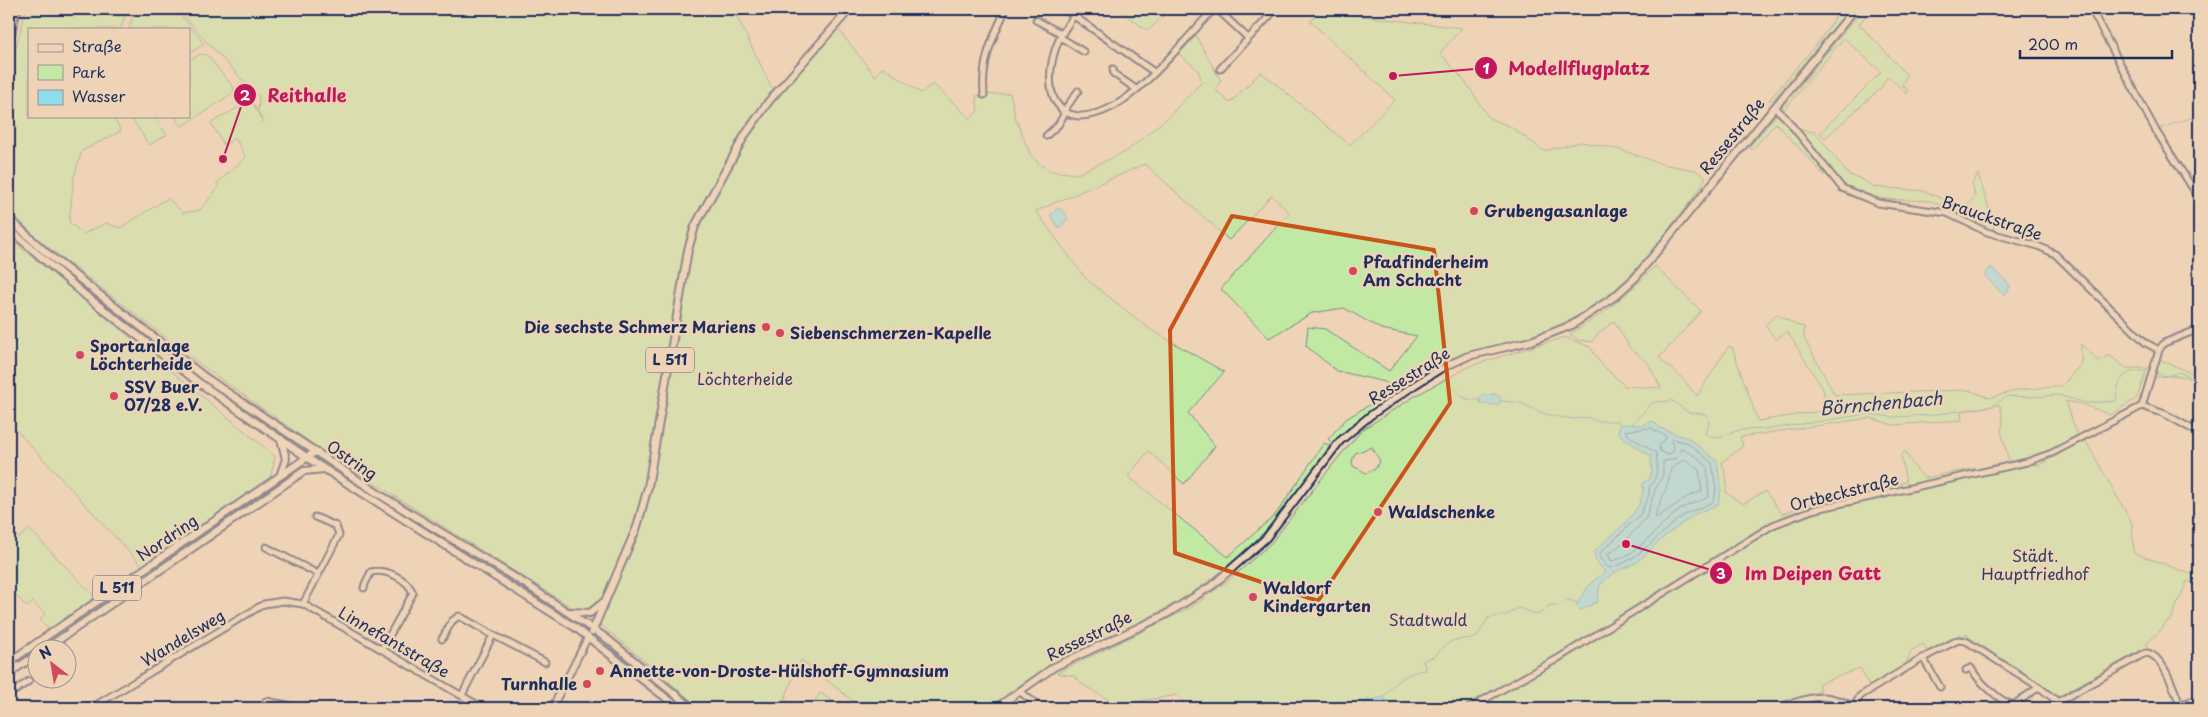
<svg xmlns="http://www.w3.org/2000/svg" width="2208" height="717" viewBox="0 0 2208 717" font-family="'Playpen Sans',sans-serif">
<rect width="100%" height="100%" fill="#efd3b6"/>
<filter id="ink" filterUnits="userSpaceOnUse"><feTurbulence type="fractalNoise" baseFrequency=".02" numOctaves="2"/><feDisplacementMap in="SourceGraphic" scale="10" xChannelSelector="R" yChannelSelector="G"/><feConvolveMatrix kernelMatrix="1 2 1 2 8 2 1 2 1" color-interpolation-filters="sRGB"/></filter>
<g filter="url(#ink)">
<g fill="#c2e9a4" stroke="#6e8c81" fill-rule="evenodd">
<path d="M26 9H127L121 29H29V116H113L121 131 82 151 74 177 69 222 83 234 106 223 120 228 168 198 183 213 200 210 218 188 217 183 246 157 235 138 224 145 211 123 251 100 263 122 258 112 259 97 201 36 179 9H733L775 94 837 24 839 30 875 76 883 67 921 93 933 84 971 119 978 110 976 96 1010 93 1015 117 1030 154 1040 165 1051 171 1077 174 1127 151 1169 116 1202 82 1198 70 1179 54 1196 36 1221 81 1215 89 1230 103 1261 72 1350 145 1395 100 1310 21 1320 11 1462 28 1440 53 1467 84 1489 118 1511 127 1544 151 1581 142 1618 149 1662 164 1695 170 1706 177 1699 190C1667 230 1633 283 1588 310 1566 323 1542 333 1518 341 1500 347 1481 350 1462 355 1444 361 1440 357 1427 374L1355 422 1332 443 1328 439 1346 419 1392 391 1385 382 1337 371 1306 346 1308 327 1325 329 1389 371 1417 336 1381 329 1344 308 1312 313 1269 338 1221 289 1289 213 1272 195 1229 240 1145 164 1036 211 1085 278 1151 330 1224 372 1188 413 1215 446 1184 484 1149 451 1128 476 1228 557 1276 514 1324 443 1330 446 1279 517 1234 562 1189 596 1127 629 1046 669 991 708H862L801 660 782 705 788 708H700L605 628 321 450 208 370 39 240 9 210V74Z"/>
<polygon points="135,9 176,9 204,44 189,54 189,29 129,29"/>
<polygon points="1118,9 1165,9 1166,13 1148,31"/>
<polygon points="1841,9 1849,9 1773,100 1769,100 1820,40"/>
<polygon points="1865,9 1871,9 1859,24 1907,75 1902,85 1907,89 1907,94 1888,76 1881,88 1825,138 1820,133 1881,72 1844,38 1784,110 1782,108 1846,29"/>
<polygon points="200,54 207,55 234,88 233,93 183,126 180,125 174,116 189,116 189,61"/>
<polygon points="1777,114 1793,129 1815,132 1849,175 1859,178 1875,187 1924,191 1963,208 1960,213 1975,197 1972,184 1978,174 1993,221 1994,234 1955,218 1959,213 1931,201 1882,199 1844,186 1830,170 1824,175 1776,123 1752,150 1749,147"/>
<polygon points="130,116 154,116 167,135 149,145"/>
<polygon points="9,238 275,456 270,480 143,567 9,422"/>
<path d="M1655 266 1701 311 1659 358 1681 377 1697 396 1728 347H1732L1758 421 1827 410 1823 389 1787 331 1776 340 1765 325 1777 314 1796 325 1804 327V338L1835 395 1969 390 1990 398 2018 390 2062 386 2081 364V344L2098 361 2109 355 2126 368H2147L2137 398 2110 415 2085 405 2066 401 2079 440 2052 453 2010 465 2001 431 2003 422 2000 405 1961 411 1962 420 1893 425 1870 418 1740 437 1743 446 1722 462 1727 481 1726 493 1743 504 1765 491 1782 514 1811 503 1906 482 1901 456 1905 451 1913 465 1924 478 1975 468 1978 475 2027 464 2039 465 2085 440 2132 523 2134 553 2199 577V585L2187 581 2170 621 2168 620 2161 630 2147 643V647L2057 697 1967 636V633L1963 636 1960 634 1928 652 1923 644 1911 651 1906 665 1870 687 1860 668 1818 684 1821 691 1761 708H1472L1557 657 1467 708H1190L1177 695 1117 705 1083 685 1074 676 1057 673 1192 607 1233 577 1271 543 1338 458 1362 430 1415 396 1470 366 1565 337 1590 347 1602 365 1625 386 1661 388 1648 363 1630 348 1614 321 1596 336 1592 342 1578 340 1570 334C1604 314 1628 295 1655 266ZM1372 447 1380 461 1375 469 1366 473 1353 466 1352 461 1355 453Z"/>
<path d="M2156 358 2189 372 2199 374V384C2185 372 2167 376 2150 378Z"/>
<polygon points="9,527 19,538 29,529 101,603 49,630 40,620 45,614 33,602 27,607 9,588"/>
<polygon points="820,693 843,708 811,708"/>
</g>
<g fill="#8dddea" stroke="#5f97b2">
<polygon points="1058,208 1065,213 1068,219 1059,228 1050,215"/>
<polygon points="1990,268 1993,268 2011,286 2005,294 2000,292 1985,276"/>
<polygon points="1494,394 1500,397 1501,401 1498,405 1482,404 1479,400 1483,395"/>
<path d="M1653 421 1660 428 1690 439 1717 461 1721 490 1718 505 1697 513 1665 536 1636 563 1613 573 1600 585 1597 602 1581 610 1576 606C1581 597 1586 589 1592 582 1596 578 1601 576 1605 572L1596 561 1594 552C1613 531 1645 515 1643 483L1649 480 1652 472 1651 456 1623 438 1618 432 1620 424 1642 425Z"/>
<polygon points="1384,697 1386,700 1385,704 1379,708 1359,708 1362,707 1368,700"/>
</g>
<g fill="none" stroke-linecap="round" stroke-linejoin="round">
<g stroke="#497596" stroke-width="1">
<path d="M1651 428 1667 437 1659 446 1660 451 1668 455 1673 452 1674 447 1671 441 1674 439 1688 443 1712 463 1716 490 1714 501C1706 507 1693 509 1683 516 1658 533 1640 561 1609 568L1600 559 1599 554 1640 515 1649 495V487C1659 479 1657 465 1656 453 1648 446 1629 439 1625 431Z"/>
<path d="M1682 448 1698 458 1707 467 1709 497C1698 502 1687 504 1677 512 1659 526 1633 559 1611 561L1608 554 1623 543 1646 518 1655 490 1663 475V462L1676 458Z"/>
<polygon points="1685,459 1699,470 1702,491 1687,497 1656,518 1655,515 1667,486 1671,469"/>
</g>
<g stroke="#5f97b2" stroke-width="1">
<polyline points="2159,129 2199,115"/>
<polyline points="2154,373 2166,376 2179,372 2199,380"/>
<path d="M1455 389C1462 399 1468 400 1479 400"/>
<polyline points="1501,401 1521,403 1545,414 1560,417 1575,419 1587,417 1595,421 1617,421 1620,424"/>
<path d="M1631 425 1653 402 1673 401 1689 413H1700L1708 416 1709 424 1705 433 1710 437 1718 438 1739 430 1769 429 1867 414 1892 417 1931 415 1992 406 2008 396 2031 397 2058 395 2086 403 2116 401C2117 381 2123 369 2145 371"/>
<path d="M1384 697C1394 682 1407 671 1426 670L1423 661 1428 658 1434 657C1452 638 1450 640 1476 638L1488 618 1506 615 1519 608 1538 615 1550 605H1557L1569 600 1578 603"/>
</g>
<g stroke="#1b2f5e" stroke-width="9">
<g id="minor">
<polyline points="1064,9 1154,72"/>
<polyline points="1217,9 1248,38"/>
<polyline points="2091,9 2156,131 2199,198"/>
<path d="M1074 16C1068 24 1062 33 1058 42 1039 89 1055 136 1112 107 1145 90 1187 37 1214 9"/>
<polyline points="1036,20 1062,34"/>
<polyline points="1060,37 1084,52"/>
<polyline points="1113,69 1114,74 1136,89"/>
<polyline points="1220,69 1276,9"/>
<path d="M984 95C981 61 992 39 1006 9"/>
<polyline points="1774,107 1785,117 1842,188 1878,203 1947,213 1987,232 2038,246 2055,254 2146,343 2159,350"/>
<polyline points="1063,112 1078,91"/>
<polyline points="1046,136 1058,125 1065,113"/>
<polyline points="2142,406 2159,350 2164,343 2199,329"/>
<polyline points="2142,406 2165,414 2199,433"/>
<polyline points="266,547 318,574"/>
<path d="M364 588 365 584 371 572C386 569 407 578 413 593L382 649"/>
<polyline points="303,604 339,535 336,526 315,517"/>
<polyline points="493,635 545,662"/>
<polyline points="442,639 452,621 459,616 493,635 462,695"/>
<polyline points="1923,658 1940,687"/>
<path d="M1966 670 1971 668C1976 678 2003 706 2015 704L2039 687"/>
<polyline points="1020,692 1042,708"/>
<polyline points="9,695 29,681"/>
<polyline points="1854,707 1860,696 1923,658 1958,640 1966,641 2039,687 2058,702"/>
<polyline points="91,708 264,604 283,601 303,604 483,708"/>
<polyline points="262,708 266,701 287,705 294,708"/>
<polyline points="552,708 588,637"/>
<polyline points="1469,708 1557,659 1773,525 1812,510 2027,462 2052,453 2142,406"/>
<path d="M1776 708C1812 698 1821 689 1857 708"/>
<path d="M2053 708 2058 702 2145 653C2162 652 2175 691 2180 705"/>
<polyline points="2172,708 2199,698"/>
</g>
</g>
<g stroke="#1b2f5e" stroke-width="10">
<g id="major">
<polyline points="9,219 49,255 206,378 377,493 527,585 606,638 692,708"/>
<polyline points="9,229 86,296 198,382 312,461 576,628 679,708"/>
<polyline points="280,476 286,459 281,439"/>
<polyline points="570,612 590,613 605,601"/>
<polyline points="592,632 637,527 648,487 688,250 695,226 745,135 769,101 850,9"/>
<polyline points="44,650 304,471 324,469"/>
<polyline points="9,662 315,452"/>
<polyline points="9,673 38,654"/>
<polyline points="996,708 1054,667 1165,615 1213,585 1266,538 1340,441 1371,415 1416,384 1440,369 1468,356 1531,341 1572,325 1614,297 1635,278 1855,9"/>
</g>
</g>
<use href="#minor" stroke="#efd3b6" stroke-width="5"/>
<use href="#major" stroke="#efd3b6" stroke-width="6"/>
<g stroke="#1b2f5e" stroke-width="3">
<polyline id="rail" points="9,55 21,9"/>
</g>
<use href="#rail" stroke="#efd3b6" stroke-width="1" stroke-dasharray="4" stroke-linecap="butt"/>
</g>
</g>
<path d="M0 0H2208V717H0ZM1232 216 1434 250 1450 403 1318 601 1175 553 1170 330Z" fill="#efd3b6" fill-opacity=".55" fill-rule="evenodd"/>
<path fill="none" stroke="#c95318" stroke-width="4" stroke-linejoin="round" d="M1232 216 1434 250 1450 403 1318 601 1175 553 1170 330Z"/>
<g fill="#d1495b" stroke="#efd3b6" stroke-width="2">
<circle cx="1474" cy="211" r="5"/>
<circle cx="1353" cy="271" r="5"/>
<circle cx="766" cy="327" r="5"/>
<circle cx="780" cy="333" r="5"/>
<circle cx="80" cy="355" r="5"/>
<circle cx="114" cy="396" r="5"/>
<circle cx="1378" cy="512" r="5"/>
<circle cx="1253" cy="597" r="5"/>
<circle cx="600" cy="671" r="5"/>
<circle cx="587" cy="684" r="5"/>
</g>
<g text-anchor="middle" stroke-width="5" stroke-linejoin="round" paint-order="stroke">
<g fill="#efd3b6" stroke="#5b6078" stroke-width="1">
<rect x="646" y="347.5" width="48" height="25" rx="4"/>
<rect x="93" y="575.5" width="48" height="25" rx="4"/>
</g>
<g font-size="15" font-weight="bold" fill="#1b2f5e">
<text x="670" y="365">L 511</text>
<text x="117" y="593">L 511</text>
</g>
<g font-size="16" fill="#1b2f5e" stroke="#efd3b6">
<text transform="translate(1732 136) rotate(-51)" y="6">Ressestraße</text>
<text transform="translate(1992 218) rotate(19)" y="6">Brauckstraße</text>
<text transform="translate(1409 376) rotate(-32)" y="6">Ressestraße</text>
<text transform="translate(352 460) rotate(34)" y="6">Ostring</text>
<text transform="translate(1844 492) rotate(-14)" y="6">Ortbeckstraße</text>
<text transform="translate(167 538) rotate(-34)" y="6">Nordring</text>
<text transform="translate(1089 636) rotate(-26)" y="6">Ressestraße</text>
<text transform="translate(183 638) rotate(-31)" y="6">Wandelsweg</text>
<text transform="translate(394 642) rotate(30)" y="6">Linnefantstraße</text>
</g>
<g font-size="16" font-weight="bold" fill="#1b2f5e" stroke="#efd3b6" text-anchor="start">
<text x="1484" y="217">Grubengasanlage</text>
<text x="1363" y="268">Pfadfinderheim<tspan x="1363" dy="18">Am Schacht</tspan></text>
<text x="756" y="333" text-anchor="end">Die sechste Schmerz Mariens</text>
<text x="790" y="339">Siebenschmerzen-Kapelle</text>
<text x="90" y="352">Sportanlage<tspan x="90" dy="18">Löchterheide</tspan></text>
<text x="124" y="393">SSV Buer<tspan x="124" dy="18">07/28 e.V.</tspan></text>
<text x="1388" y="518">Waldschenke</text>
<text x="1263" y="594">Waldorf<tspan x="1263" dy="18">Kindergarten</tspan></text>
<text x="610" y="677">Annette-von-Droste-Hülshoff-Gymnasium</text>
<text x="577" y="690" text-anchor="end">Turnhalle</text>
</g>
<g font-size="16" fill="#2c4265" stroke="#efd3b6">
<text x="745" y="385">Löchterheide</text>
<text x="2035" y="562">Städt.<tspan x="2035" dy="18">Hauptfriedhof</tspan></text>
<text x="1428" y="626">Stadtwald</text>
</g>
<g font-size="18" font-style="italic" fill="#26406c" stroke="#efd3b6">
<text transform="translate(1881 404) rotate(-5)" y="6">Börnchenbach</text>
</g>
</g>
<path fill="none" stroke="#c2185b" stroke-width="2" d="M1393 76L1486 68M223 159L245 95M1626 544L1721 573"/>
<g fill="#c2185b" stroke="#efd3b6" stroke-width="2">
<circle cx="1393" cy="76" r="5"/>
<circle cx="223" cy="159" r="5"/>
<circle cx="1626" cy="544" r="5"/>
<circle cx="1486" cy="68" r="12"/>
<circle cx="245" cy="95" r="12"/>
<circle cx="1721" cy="573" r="12"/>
</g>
<g font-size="15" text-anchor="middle" font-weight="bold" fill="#fff">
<text x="1486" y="74">1</text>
<text x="245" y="101">2</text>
<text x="1721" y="579">3</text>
</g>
<g font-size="18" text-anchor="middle" font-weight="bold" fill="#c2185b" stroke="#efd3b6" stroke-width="5" stroke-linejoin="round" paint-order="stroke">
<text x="1579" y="75">Modellflugplatz</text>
<text x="307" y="102">Reithalle</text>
<text x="1813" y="580">Im Deipen Gatt</text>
</g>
<rect width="2208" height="717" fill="none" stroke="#efd3b6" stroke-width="30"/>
<rect x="15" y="15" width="2178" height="687" fill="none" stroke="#1b2f5e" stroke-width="2" filter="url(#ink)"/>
<rect x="28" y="28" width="162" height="90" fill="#efd3b6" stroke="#9a9193"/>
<rect x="38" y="44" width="25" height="8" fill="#efd3b6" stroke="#9a9193"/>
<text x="72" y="52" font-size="15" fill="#1b2f5e">Straße</text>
<rect x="38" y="65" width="25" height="15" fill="#c2e9a4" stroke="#9a9193"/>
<text x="72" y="78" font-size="15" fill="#1b2f5e">Park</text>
<rect x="38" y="90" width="25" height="15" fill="#8dddea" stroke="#9a9193"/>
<text x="72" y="102" font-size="15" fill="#1b2f5e">Wasser</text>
<g transform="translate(52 664) rotate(329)"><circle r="24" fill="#efd3b6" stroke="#9a9193"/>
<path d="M0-4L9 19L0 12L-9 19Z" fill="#d1495b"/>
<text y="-8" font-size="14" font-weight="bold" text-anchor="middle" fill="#1b2f5e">N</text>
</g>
<path d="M2020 50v8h152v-8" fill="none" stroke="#1b2f5e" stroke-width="2.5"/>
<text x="2028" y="50" font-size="15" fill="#1b2f5e" stroke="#efd3b6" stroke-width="4" paint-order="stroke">200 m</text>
</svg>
